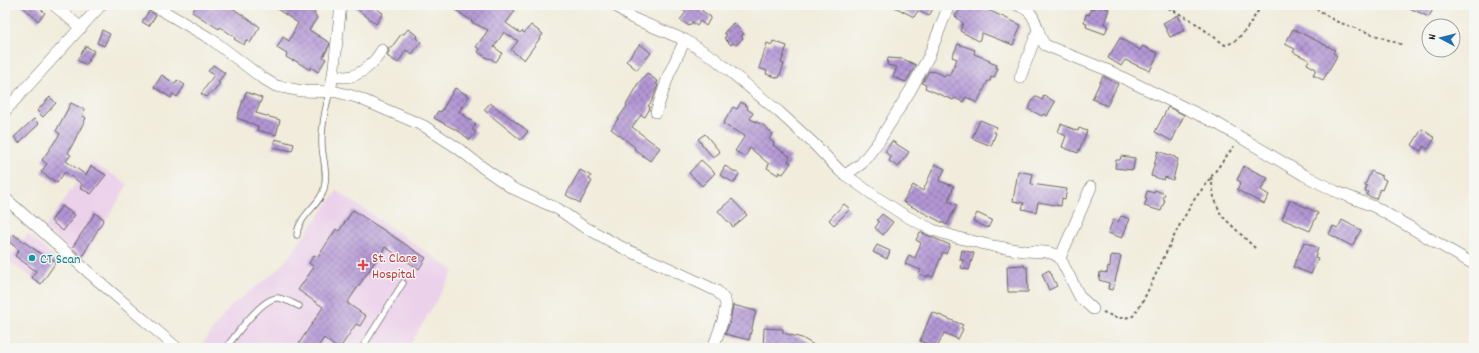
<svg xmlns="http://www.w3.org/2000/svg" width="1479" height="353" viewBox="0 0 1479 353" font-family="Dekko,sans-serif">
<defs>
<pattern id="building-cross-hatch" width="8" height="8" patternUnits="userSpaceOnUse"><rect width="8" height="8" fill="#b396d5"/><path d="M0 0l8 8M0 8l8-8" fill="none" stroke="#917aac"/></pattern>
</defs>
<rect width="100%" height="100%" fill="#f6f6f2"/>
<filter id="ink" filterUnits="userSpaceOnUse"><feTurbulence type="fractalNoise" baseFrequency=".025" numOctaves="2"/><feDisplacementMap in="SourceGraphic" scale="8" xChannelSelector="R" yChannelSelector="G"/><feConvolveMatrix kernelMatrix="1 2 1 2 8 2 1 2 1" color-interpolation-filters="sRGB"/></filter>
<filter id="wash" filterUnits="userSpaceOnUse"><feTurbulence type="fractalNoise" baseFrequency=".012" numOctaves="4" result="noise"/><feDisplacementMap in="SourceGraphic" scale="16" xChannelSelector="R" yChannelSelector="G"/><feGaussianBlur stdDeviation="0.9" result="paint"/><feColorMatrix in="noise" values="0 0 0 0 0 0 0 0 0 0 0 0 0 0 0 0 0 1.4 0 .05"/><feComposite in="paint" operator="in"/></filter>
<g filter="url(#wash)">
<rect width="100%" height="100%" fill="#f1ecdb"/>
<g fill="#ecd1ea">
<polygon points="91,162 128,184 82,261 45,228"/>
<polygon points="337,191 454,271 408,348 199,348 231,306 275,272 289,257"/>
<polygon points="28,234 54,257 51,259 56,262 41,284 8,260"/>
</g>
<g id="blocks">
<g fill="url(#building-cross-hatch)">
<polygon points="21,5 36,5 45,13 38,21"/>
<polygon points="197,5 228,5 260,27 250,43 246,40 244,45 234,39 235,37 220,27 219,29 192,12"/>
<polygon points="271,5 307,5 316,10 314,13 317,18 309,30 330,43 329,46 323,57 326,59 318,72 311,67 310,70 294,60 293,61 286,57 287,54 277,48 283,37 289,41 298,23"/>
<polygon points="352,5 371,5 383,13 376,24"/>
<polygon points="448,5 506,5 515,11 506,23 520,33 522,31 524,33 531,25 543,34 524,60 511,50 518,41 504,32 494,47 502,53 496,62 490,58 489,59 478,52 480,49 476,47 488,30 471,22 472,21"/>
<polygon points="675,5 706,5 702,11 711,17 706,26 700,21 697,26 692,22 689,26 680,20 686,12"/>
<polygon points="891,5 935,5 929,16 918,11 914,17"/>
<polygon points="964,5 977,5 1021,25 1013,45 982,33 979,41 960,31 963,23 955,16"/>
<polygon points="1096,5 1109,9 1104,24 1108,25 1105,34 1086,27 1087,24 1084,22 1086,14 1089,15 1091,8 1094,9"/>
<polygon points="1403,5 1435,5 1429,17"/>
<polygon points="149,11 156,15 149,26 142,22"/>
<polygon points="1178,15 1185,30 1170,37 1163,23"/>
<polygon points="733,23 744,34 741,36 743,38 736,45 733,43 731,45 724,38 727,35 724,33"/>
<polygon points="408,29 418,36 416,38 421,42 412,54 406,50 398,63 387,56 389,51 388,47 391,48 402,33 404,34"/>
<polygon points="1293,29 1335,50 1333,53 1337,56 1323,80 1313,75 1316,69 1307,64 1309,60 1293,52 1295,49 1285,44"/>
<polygon points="102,30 110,34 104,46 97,43"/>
<polygon points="1120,38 1140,50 1142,46 1158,53 1150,71 1125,60 1121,66 1108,58"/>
<polygon points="773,41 787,46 781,63 784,64 779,78 766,74 767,71 759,68 767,43 772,45"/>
<polygon points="640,44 651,53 637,70 626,61"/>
<polygon points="958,44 975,50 974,54 990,60 989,62 997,65 996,68 998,68 994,78 991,77 990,81 988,81 977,103 966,97 963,102 955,98 953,100 925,88 926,85 922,83 929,71 932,72 933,71 945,76 946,74 949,76 957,59 952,57"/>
<polygon points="86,46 94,51 86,65 77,60"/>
<polygon points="888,58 903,59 916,65 906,82 893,77 897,67 887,65"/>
<polygon points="213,65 225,73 218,82 220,83 213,93 211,92 207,97 201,94 214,75 208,71"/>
<polygon points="647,73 658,82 656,84 658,85 652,101 648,106 650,107 649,110 645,117 641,115 632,127 660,148 650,161 634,149 635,147 611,129 627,106 626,105 637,87 636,86"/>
<polygon points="162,75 175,84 177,80 185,85 177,97 173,94 171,98 154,87"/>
<polygon points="1103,76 1118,84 1107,106 1092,99"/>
<polygon points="455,88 469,96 459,112 476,124 472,130 476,132 470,140 460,132 434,118 438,111 441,112"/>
<polygon points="246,92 262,98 256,113 280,120 276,135 257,130 258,126 237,118"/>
<polygon points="1044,95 1055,102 1047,116 1043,114 1042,116 1028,109 1035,96 1042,100"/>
<polygon points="50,97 56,103 43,117 37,111"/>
<polygon points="741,102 748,107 747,109 753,113 750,119 763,125 773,134 769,139 774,143 773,145 790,157 788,161 791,163 783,174 779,172 778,175 767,168 769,164 750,148 745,157 735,151 745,136 723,124 733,107 737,109"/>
<polygon points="71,103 85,110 82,115 86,118 68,153 71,155 66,161 86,175 91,166 106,175 91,194 80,188 82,184 65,172 57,183 41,172 47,164 42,160 60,134 56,131"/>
<polygon points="490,103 528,131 521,140 484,110"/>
<polygon points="1168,107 1184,115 1172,141 1155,132"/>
<polygon points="34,119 39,124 19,143 14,137"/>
<polygon points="980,120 997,127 994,132 996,133 991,146 972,138"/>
<polygon points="1061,124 1078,131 1079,128 1087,131 1078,153 1062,147 1066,136 1058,132"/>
<polygon points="1422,129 1435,138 1428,149 1423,146 1421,151 1412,145"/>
<polygon points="705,134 720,152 713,158 698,139"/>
<polygon points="275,139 294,144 292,151 273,147"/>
<polygon points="892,141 909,152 898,167 889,161 891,157 885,152"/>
<polygon points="1158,151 1175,157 1175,158 1178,159 1173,180 1165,177 1164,180 1151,176"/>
<polygon points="1121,156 1135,158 1133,170 1115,168 1116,160 1120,160"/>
<polygon points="701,160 715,173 702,186 689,173"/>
<polygon points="935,164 945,169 939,181 954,186 948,201 957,205 947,225 903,202 913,185 923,191"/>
<polygon points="725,166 739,174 734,183 720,175"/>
<polygon points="1244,166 1268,178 1261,190 1269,195 1264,204 1237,190 1241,182 1237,180"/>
<polygon points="580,170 591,176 589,179 592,181 580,203 566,195"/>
<polygon points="1018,171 1033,174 1031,184 1067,189 1065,199 1062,198 1061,206 1038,202 1036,212 1022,209 1024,203 1013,201"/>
<polygon points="1371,171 1382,176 1382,178 1386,180 1382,190 1380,189 1376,199 1366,195 1368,192 1365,191 1367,186 1365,185"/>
<polygon points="1155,190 1165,194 1163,199 1165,200 1161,211 1144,206 1147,199 1145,199 1147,191 1154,193"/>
<polygon points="732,199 747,215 733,227 718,211"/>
<polygon points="1290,200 1318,213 1310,231 1282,219"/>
<polygon points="844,204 850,209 834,225 829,220"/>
<polygon points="62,206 75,215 63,231 51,221"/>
<polygon points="353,210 426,258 419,269 385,247 347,303 366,316 360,326 356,324 340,348 337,348 324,338 317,348 296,348 323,307 298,290 314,267 309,263 314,255 318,257 336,229 339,231"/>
<polygon points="95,213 104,219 82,257 72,248"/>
<polygon points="977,213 992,220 988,228 973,221"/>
<polygon points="882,214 893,222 883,235 875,228 879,222 877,220"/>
<polygon points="1121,216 1130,219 1122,238 1108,233 1113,220 1118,222"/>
<polygon points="1342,220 1361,230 1352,246 1329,234 1333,226 1338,228"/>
<polygon points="920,232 950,245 946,254 943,252 933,277 928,275 927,277 919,274 921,270 905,264 909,255 915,258 921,243 916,240"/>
<polygon points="13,234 48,259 49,257 56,262 41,284 32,278 36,271 15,256 19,250 8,241"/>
<polygon points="1304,242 1318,248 1315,257 1318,258 1311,274 1293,267"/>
<polygon points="877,245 890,251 887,259 873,252"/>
<polygon points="962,250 974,253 969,270 961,268 963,260 960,260"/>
<polygon points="1111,255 1121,256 1113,290 1108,289 1109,283 1099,280 1100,272 1107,273 1108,266 1110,267"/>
<polygon points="1024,265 1024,267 1027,267 1028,292 1008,292 1007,266"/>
<polygon points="1049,270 1057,286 1049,290 1042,274"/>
<polygon points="733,305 756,311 749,340 725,334 730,322"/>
<polygon points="932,312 963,325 961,328 963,329 958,339 944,333 937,348 934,348 920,341"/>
<polygon points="764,328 783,329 783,333 802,338 819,348 763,348"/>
</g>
</g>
</g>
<g filter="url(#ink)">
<use href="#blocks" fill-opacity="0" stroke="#67655f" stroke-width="1"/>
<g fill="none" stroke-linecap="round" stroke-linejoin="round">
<g stroke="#67655f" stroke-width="7">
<g id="service">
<path d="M297 235C298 216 321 204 324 189 328 174 323 160 322 146 321 127 325 109 330 91"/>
<path d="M226 348C235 336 262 297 278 298 285 299 292 303 299 306"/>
<polyline points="362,348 403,283"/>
</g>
</g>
<g stroke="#67655f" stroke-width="12">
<g id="minor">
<polyline points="54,5 81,28"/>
<polyline points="153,5 211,39 261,77 276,86 302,91 337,92 356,97 424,126 459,149 482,167 512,188 558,209 581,225 625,249 666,267 717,291 725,300 726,306 723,320 713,348"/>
<polyline points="615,5 632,18 685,40 714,58 779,112 813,143 840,171 879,199 904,215 933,230 959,238 993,246 1024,251 1046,252 1054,254 1060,258 1080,297 1093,309"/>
<path d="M1017 5C1040 12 1034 31 1045 45L1107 70 1218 124 1304 175 1335 191 1375 207 1470 262"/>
<path d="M333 76C337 76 342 77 346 77 361 76 375 62 382 50"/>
<polyline points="1020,78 1038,30"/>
<polyline points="330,91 333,76 341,5"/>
<polyline points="5,111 101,5"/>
<polyline points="656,112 669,74 685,40"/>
<polyline points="845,175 861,164 879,141 910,91 929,56 949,5"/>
<polyline points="5,198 95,278 177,348"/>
<polyline points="1060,258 1091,187"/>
</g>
</g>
<g stroke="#67655f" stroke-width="2" stroke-dasharray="3 3" stroke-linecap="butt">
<path d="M1163 5 1191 20 1225 45C1242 42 1252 19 1262 5"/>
<polyline points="1311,5 1335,21 1403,45"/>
<polyline points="1211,177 1214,197 1221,215 1256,249"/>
<polyline points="1103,312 1117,318 1125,318 1133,316 1142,303 1178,228 1194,200 1234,146"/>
</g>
<use href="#service" stroke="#fff" stroke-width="5.5"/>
<use href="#minor" stroke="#fff" stroke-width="11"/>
</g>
</g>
<circle fill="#0f9aa8" stroke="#f6f6f2" stroke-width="1.5" cx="32" cy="258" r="4"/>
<path fill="#e0444e" stroke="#f6f6f2" stroke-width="1.5" d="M361 259h4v4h4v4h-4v4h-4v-4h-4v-4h4z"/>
<g text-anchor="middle" stroke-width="3" stroke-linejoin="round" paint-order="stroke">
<g font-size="14" fill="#be3a42" stroke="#f6f6f2" text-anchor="start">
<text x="372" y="262">St. Clare<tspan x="372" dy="16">Hospital</tspan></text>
</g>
<g font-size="14" fill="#0d838f" stroke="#f6f6f2" text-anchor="start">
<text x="40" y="263">CT Scan</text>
</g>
</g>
<rect width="1479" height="353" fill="none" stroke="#f6f6f2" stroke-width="20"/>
<g transform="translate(1441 38) rotate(277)"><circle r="19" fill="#f6f6f2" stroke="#9f9f9c"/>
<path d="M0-3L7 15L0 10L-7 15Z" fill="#1f6fb2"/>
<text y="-6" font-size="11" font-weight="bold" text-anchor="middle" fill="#1c1c1c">N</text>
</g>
</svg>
